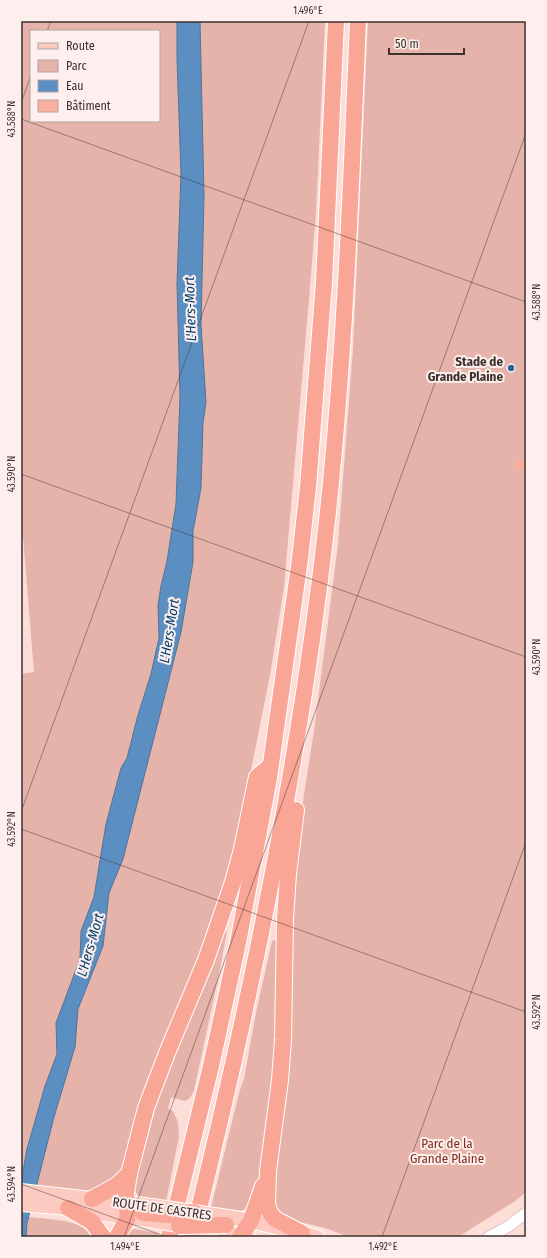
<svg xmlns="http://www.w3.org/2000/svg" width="547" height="1258" viewBox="0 0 547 1258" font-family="'Fira Sans Condensed',sans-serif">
<rect width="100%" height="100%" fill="#fdddd7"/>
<g fill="#e5b3a9" fill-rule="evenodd">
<path d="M21 21H177V59L181 174 177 284 180 397 176 504 167 561 161 586 158 605 159 638 151 674 138 715 127 758 121 768 106 824 94 897 81 931 80 959 56 1023 57 1054 45 1086 27 1149 21 1182V674L34 672 21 512ZM31 31H159V121H31Z"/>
<polygon points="200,21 325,21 316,213 309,299 284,587 270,675 237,840 229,871 208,937 124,1163 117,1179 101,1189 88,1191 36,1186 54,1117 75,1047 78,1009 103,946 109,893 123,859 181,632 193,562 193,531 201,488 203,423 206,402 201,325 204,196"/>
<polygon points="368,21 526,21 526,1192 515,1201 458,1237 349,1237 325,1228 287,1219 282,1216 274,1205 273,1183 278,1152 289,1076 291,900 304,794 314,731 338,544 353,348"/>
<polygon points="225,931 227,932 218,979 194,1090 190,1098 185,1101 171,1097 168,1109 173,1111 178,1122 179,1136 166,1202 139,1197 135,1191 135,1184 159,1095"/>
<polygon points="275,940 279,941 278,1029 267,1132 255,1198 245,1209 240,1211 211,1208 239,1093 244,1079 256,1013 272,941"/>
<path d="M28 1217C43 1219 77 1219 87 1231 89 1233 89 1235 90 1237H26Z"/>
<polygon points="134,1229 158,1233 157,1237 125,1237 130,1231"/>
</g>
<polygon fill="#5b8ec1" stroke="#527295" points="177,21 200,21 204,196 201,325 206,402 203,423 201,488 193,531 193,562 181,632 123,859 109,893 103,946 78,1009 75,1047 54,1117 27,1223 26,1237 21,1237 21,1182 27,1149 45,1086 57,1054 56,1023 80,959 81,931 94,897 106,824 121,768 127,758 138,715 151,674 159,638 158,605 161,586 167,561 176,504 180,397 177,284 181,174 177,59"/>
<polygon fill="#fbad9e" points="516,460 526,461 526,471 515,469"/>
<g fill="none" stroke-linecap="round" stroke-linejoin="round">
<g stroke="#caaca6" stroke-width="12">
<polyline id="tertiary" points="489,1237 509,1226 526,1213"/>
</g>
<g stroke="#fff" stroke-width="16">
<g id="primary">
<polyline points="21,1191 145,1205"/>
<polyline points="21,1204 68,1208 137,1219"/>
<polyline points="228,1217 251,1221 317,1237"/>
<polyline points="224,1233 248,1237"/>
</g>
</g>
<g stroke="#fff" stroke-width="18">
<g id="motorway">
<polyline points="296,810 288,874 285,920 283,1040 280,1080 268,1171 267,1204 270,1213 275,1219 302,1233"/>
<polyline points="92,1199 117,1185 129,1174 146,1108 167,1053 206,960 233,882 242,849 257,777 270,766"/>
<polyline points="68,1208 92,1222 103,1237"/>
<polyline points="117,1237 128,1218 126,1193 129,1174"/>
<polyline points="169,1237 211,1066 238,943 269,778 300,559 308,487 324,282 336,21"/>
<path d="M192 1237C251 1001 300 763 327 521 345 355 351 188 358 21"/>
<polyline points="240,1237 251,1221 263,1186"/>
</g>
</g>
<use href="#tertiary" stroke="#fff" stroke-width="11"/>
<use href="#primary" stroke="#fccac1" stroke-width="14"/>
<use href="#motorway" stroke="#faa697" stroke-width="16"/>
<g stroke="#fff" stroke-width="16" stroke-linecap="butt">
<g id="primary-bridge">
<polyline points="145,1205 228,1217"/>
<polyline points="142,1219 190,1227"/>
</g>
</g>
<g stroke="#fff" stroke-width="18" stroke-linecap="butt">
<g id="motorway-bridge">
<polyline points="143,1213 168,1215 194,1212"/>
<polyline points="179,1226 226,1225"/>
</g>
</g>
<use href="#primary-bridge" stroke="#fccac1" stroke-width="14"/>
<use href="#motorway-bridge" stroke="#faa697" stroke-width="16"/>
</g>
<path fill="none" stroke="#3d312e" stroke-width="1" stroke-opacity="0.45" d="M47 31 51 21M21 103 31 75M21 119 526 302M21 474 526 657M21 812 309 21M21 829 526 1012M21 1184 167 1237M124 1237 526 133M382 1237 526 842"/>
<circle fill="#2a669d" stroke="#fcefed" stroke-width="1.5" cx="511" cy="368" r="4"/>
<g text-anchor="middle" stroke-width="4" stroke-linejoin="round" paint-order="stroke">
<g font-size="13" font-weight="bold" fill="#3d312e" stroke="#fcefed" text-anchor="end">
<text x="503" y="366">Stade de<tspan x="503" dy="15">Grande Plaine</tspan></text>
</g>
<g font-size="13" fill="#822a1d" stroke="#fcefed">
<text x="447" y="1148">Parc de la<tspan x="447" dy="15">Grande Plaine</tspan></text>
</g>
<g font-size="13" fill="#3d312e" stroke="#fcefed">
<text transform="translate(162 1208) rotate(8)" y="5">ROUTE DE CASTRES</text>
</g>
<g font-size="14" font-style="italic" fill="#034070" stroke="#fcefed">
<text transform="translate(190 309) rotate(-92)" y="5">L'Hers-Mort</text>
<text transform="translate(169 631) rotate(-81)" y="5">L'Hers-Mort</text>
<text transform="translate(90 945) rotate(-74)" y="5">L'Hers-Mort</text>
</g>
</g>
<rect width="547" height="1258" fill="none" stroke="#fcefed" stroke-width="44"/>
<rect x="30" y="30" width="130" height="92" fill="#fcefed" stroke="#b0a3a1"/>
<rect x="38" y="43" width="20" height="6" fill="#fccac1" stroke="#b0a3a1"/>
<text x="66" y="50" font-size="12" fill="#3d312e">Route</text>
<rect x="38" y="60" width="20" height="12" fill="#e5b3a9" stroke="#b0a3a1"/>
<text x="66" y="70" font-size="12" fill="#3d312e">Parc</text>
<rect x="38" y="80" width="20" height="12" fill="#5b8ec1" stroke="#b0a3a1"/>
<text x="66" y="90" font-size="12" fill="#3d312e">Eau</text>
<rect x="38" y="100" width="20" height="12" fill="#fbad9e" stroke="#b0a3a1"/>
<text x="66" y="110" font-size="12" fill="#3d312e">Bâtiment</text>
<path d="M389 48v6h75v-6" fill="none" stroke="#3d312e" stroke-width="2"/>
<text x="395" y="48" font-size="12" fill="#3d312e" stroke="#fcefed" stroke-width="3" paint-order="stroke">50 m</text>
<rect x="22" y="22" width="503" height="1214" fill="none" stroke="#3d312e" stroke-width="1.5"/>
<g font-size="10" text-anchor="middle" fill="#3d312e">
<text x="308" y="14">1.496°E</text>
<text transform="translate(11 119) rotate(-90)" y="4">43.588°N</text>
<text transform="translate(536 302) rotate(-90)" y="4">43.588°N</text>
<text transform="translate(11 474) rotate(-90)" y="4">43.590°N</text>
<text transform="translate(536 657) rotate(-90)" y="4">43.590°N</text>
<text transform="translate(11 829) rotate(-90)" y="4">43.592°N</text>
<text transform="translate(536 1012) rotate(-90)" y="4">43.592°N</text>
<text transform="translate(11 1184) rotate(-90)" y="4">43.594°N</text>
<text x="125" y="1250">1.494°E</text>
<text x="383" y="1250">1.492°E</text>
</g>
</svg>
